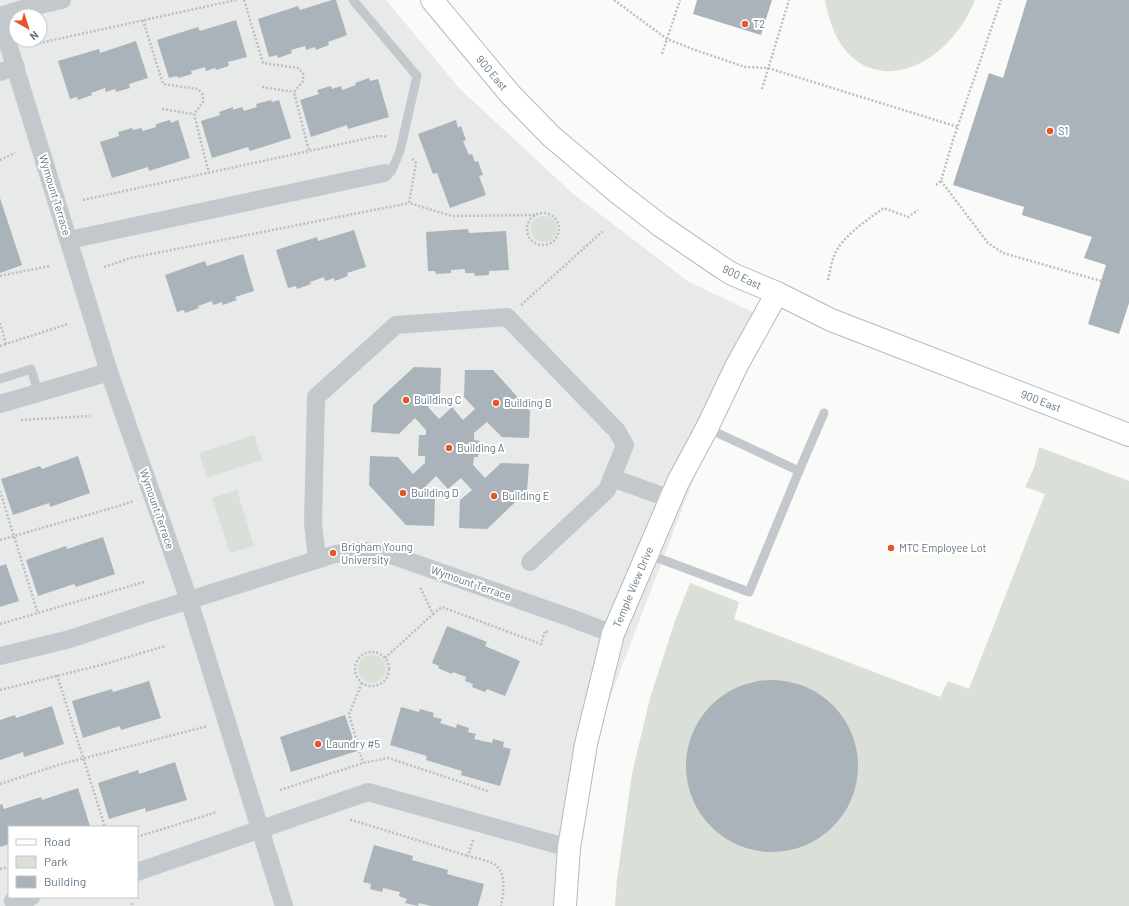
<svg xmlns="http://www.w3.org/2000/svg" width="1129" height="906" viewBox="0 0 1129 906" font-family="Barlow,sans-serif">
<rect width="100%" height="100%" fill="#fafaf8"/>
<path fill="#e8e9e9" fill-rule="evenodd" d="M0 0H386L460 89 572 193 689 282 757 314 574 791 565 906H0ZM16 16H40V40H16ZM9 827H137V897H9Z"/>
<g fill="#dadfd7">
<path d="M825 0H975C941 83 843 106 825 0Z"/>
<circle cx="544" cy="229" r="13"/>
<polygon points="254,435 262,460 207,478 199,453"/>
<polygon points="1039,447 1129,481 1129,906 615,906 617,879 632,774 650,698 675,621 690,583 739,602 734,619 940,697 948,681 969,689 1045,494 1025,487 1034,468"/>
<polygon points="237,490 254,546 230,553 212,498"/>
<circle cx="372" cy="669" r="14"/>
</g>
<g fill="#aab3b9">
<polygon points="332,0 336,0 347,35 328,42 329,45 316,50 315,47 306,50 305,46 291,50 292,53 278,58 277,55 269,57 258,19 298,6 300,10"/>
<polygon points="697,0 772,0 761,35 693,14"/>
<polygon points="1027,0 1129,0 1129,303 1119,334 1088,324 1106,265 1084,258 1092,237 1022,215 1024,207 953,185 989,73 1003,78"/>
<polygon points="236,20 247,57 228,62 229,66 216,70 215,68 206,71 205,67 191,71 192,74 178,78 177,76 169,78 157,40 198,27 200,31"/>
<polygon points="136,41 148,78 129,84 130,88 116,92 115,89 106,92 105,88 91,93 92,95 78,100 77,97 70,99 58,61 99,49 100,53"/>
<polygon points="369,78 370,81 378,79 389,117 348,129 347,125 311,137 300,100 319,94 317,90 331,86 332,89 341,86 342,90 356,85 355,83"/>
<polygon points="271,100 272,102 279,100 291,138 250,151 248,147 212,158 201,121 220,115 219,112 233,107 233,110 242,107 244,111 257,107 256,104"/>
<polygon points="170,120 171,123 178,120 190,158 149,171 148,167 112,178 100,142 119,136 118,132 132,128 133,130 141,128 143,131 156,127 156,124"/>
<polygon points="456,120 458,128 461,126 466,140 463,141 469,155 472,154 475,162 478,161 483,175 479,176 486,195 450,208 437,173 433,174 418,134"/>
<polygon points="0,198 22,265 0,273"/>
<polygon points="468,229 469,233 506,231 509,270 489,271 489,275 475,276 474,273 465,273 465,269 451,270 451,273 436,274 435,271 428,271 426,232"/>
<polygon points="354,230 366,267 347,273 348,276 335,281 334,278 325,281 324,277 310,282 311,284 297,289 296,286 288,288 276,250 317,237 318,241"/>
<polygon points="243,254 254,291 235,297 237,300 223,305 222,302 213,305 212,301 198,306 199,308 185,313 184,310 177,312 165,275 205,261 207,266"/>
<polygon points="414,367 441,368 440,396 428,407 439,419 452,407 463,420 475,409 464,397 465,370 493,370 530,411 529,438 502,437 487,422 474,433 474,440 480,441 478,457 474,457 473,465 485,478 501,463 529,464 527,491 487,529 459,528 460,500 472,490 461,478 448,489 436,476 425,487 435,499 434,526 406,525 369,485 370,456 398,457 413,474 425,463 425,456 418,456 419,435 426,435 426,430 415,418 399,434 371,432 373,405"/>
<polygon points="78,456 90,493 50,507 49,503 13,515 1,479 40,466 42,469"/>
<polygon points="103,537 115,574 76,587 74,584 38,596 26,560 66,546 67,549"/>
<polygon points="6,564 19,601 0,607 0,566"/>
<polygon points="447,626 487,642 485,646 520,661 505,696 487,689 485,692 472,687 473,684 465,681 466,677 453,672 452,674 438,668 439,666 432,663"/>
<circle cx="772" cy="766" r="86"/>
<polygon points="149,681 161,718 121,730 120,726 83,738 72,701 112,689 113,692"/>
<polygon points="52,706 64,744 24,757 23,752 0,760 0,720 15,715 16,718"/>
<polygon points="401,707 419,712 420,709 434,713 433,717 442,719 440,723 456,728 457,724 469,728 468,732 476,734 474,739 492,743 493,739 504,742 503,747 511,749 500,786 461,775 462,771 426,760 427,756 390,745"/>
<polygon points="345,715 357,751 291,772 280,737"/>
<polygon points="175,762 187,800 146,812 145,808 109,819 98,783 138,770 139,774"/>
<polygon points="78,788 90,826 9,827 9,844 0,847 0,805 2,804 4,809 41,797 42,800"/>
<polygon points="374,845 413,856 412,860 448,870 447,874 484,884 478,906 431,906 419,903 418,906 405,903 407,899 399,896 400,892 383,888 382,892 370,889 371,884 363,882"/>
</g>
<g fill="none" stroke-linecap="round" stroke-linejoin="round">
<g stroke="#b3babf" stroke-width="24">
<g id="secondary">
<polyline points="432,0 510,94 551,136 617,192 661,226 721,267 732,274 777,293 831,320 1129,435"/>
<polyline points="565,906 569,848 586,744 613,634 678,482 707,428 737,365 777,293"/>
</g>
</g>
<g stroke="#bbbfc2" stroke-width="2.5" stroke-dasharray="2 2" stroke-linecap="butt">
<polyline points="244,0 263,63 298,68 303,73 303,81 294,92 309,151"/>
<polyline points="614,0 667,39 695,50 745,67 768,68 958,127"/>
<polyline points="143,20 163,84 198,89 203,95 203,102 194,114 209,173"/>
<polyline points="35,44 236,0"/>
<polyline points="662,54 680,0"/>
<polyline points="262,87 294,92"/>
<polyline points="762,89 789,0"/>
<polyline points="162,109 194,114"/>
<polyline points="412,159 416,163 409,203 452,216 535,215"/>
<polyline points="0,160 15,153"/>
<polyline points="941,181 988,243 1003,253 1101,281"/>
<polyline points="936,185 941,181 953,140 1001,0"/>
<polyline points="83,200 378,136 388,137"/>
<circle cx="543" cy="229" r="16"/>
<polyline points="104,267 131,258 409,203"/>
<polyline points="0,276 50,266"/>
<path d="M828 280C830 272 831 263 834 256 841 237 868 219 884 208L908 217 918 210"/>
<polyline points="521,305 603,231"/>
<polyline points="0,323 6,344 68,324"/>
<polyline points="0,346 6,344"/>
<polyline points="21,420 90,416"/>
<polyline points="0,491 38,614"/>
<polyline points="0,540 119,506 134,501"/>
<polyline points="433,614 442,607 541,644 545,631 548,632"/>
<polyline points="0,624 144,582"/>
<circle cx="372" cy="669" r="17"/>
<polyline points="385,658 433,614 420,587"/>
<polyline points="57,675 105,827"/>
<polyline points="362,683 349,714 363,763"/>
<polyline points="0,690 105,664 165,646"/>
<polyline points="0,784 58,765 208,726"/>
<polyline points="280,790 363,763 388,758 488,791"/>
<polyline points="350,820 352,820 468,856"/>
<polyline points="137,837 217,812"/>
<path d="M473 840 468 856C476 858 485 860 492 863 508 871 503 892 501 906"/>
<polyline points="0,869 9,867"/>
<polyline points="132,903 132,906"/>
</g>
<g stroke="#c3c8cc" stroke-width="9">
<polyline points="353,0 417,76 400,151 391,172 384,173"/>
<polyline points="0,379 31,369 38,392"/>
<polyline points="799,471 824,413"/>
<polyline points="647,554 749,592 799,471 707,428"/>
</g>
<g stroke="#c3c8cc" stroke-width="18">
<polyline points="0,16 22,9 62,0"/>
<polyline points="0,18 109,372 189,600 284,906"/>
<polyline points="0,72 16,67"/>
<polyline points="69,240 384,173"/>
<polyline points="0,404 109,372"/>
<polyline points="612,478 671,499"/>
<polyline points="317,560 313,523 316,397 396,325 507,317 617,431 625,445 607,490 530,562"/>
<polyline points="0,656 70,639 145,614 335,554 365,551 391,555 571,618 613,634"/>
<polyline points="137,872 368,792 569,848"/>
<polyline points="13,901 31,897"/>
</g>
<use href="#secondary" stroke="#fff" stroke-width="22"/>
</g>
<g fill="#e4572e" stroke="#fff" stroke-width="1.5">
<circle cx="745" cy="24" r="4"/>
<circle cx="1050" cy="131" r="4"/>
<circle cx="406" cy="400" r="4"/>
<circle cx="496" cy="403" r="4"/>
<circle cx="449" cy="448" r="4"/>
<circle cx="403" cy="493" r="4"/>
<circle cx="494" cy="496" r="4"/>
<circle cx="891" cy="548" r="4"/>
<circle cx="333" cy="553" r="4"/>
<circle cx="318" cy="744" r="4"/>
</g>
<g text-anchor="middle" stroke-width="4" stroke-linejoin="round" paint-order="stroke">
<g font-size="11" fill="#657683" stroke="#fff" text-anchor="start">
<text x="753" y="28">T2</text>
<text x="1058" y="135">S1</text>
<text x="414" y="404">Building C</text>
<text x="504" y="407">Building B</text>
<text x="457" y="452">Building A</text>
<text x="411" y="497">Building D</text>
<text x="502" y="500">Building E</text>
<text x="341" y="551">Brigham Young<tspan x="341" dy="13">University</tspan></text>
<text x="899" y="552">MTC Employee Lot</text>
<text x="326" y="748">Laundry #5</text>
</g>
<g font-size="11" fill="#657683" stroke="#fff">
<text transform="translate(492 73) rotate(50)" y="4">900 East</text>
<text transform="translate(55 195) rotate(73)" y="4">Wymount Terrace</text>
<text transform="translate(742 277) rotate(26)" y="4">900 East</text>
<text transform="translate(1041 401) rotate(21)" y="4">900 East</text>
<text transform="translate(157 509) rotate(71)" y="4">Wymount Terrace</text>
<text transform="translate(471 583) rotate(19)" y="4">Wymount Terrace</text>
<text transform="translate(633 587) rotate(-67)" y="4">Temple View Drive</text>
</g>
</g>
<rect x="8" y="826" width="130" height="72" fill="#ffffff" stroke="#c1c8cd"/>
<rect x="16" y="839" width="20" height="6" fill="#ffffff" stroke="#c1c8cd"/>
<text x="44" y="846" font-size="12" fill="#657683">Road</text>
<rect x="16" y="856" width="20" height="12" fill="#dadfd7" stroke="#c1c8cd"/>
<text x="44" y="866" font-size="12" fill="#657683">Park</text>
<rect x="16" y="876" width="20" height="12" fill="#aab3b9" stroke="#c1c8cd"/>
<text x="44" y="886" font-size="12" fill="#657683">Building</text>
<g transform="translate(28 28) rotate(141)"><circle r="19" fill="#ffffff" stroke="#c1c8cd"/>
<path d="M0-3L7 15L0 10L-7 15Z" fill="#e4572e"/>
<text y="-6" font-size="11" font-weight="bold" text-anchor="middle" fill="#657683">N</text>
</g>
</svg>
